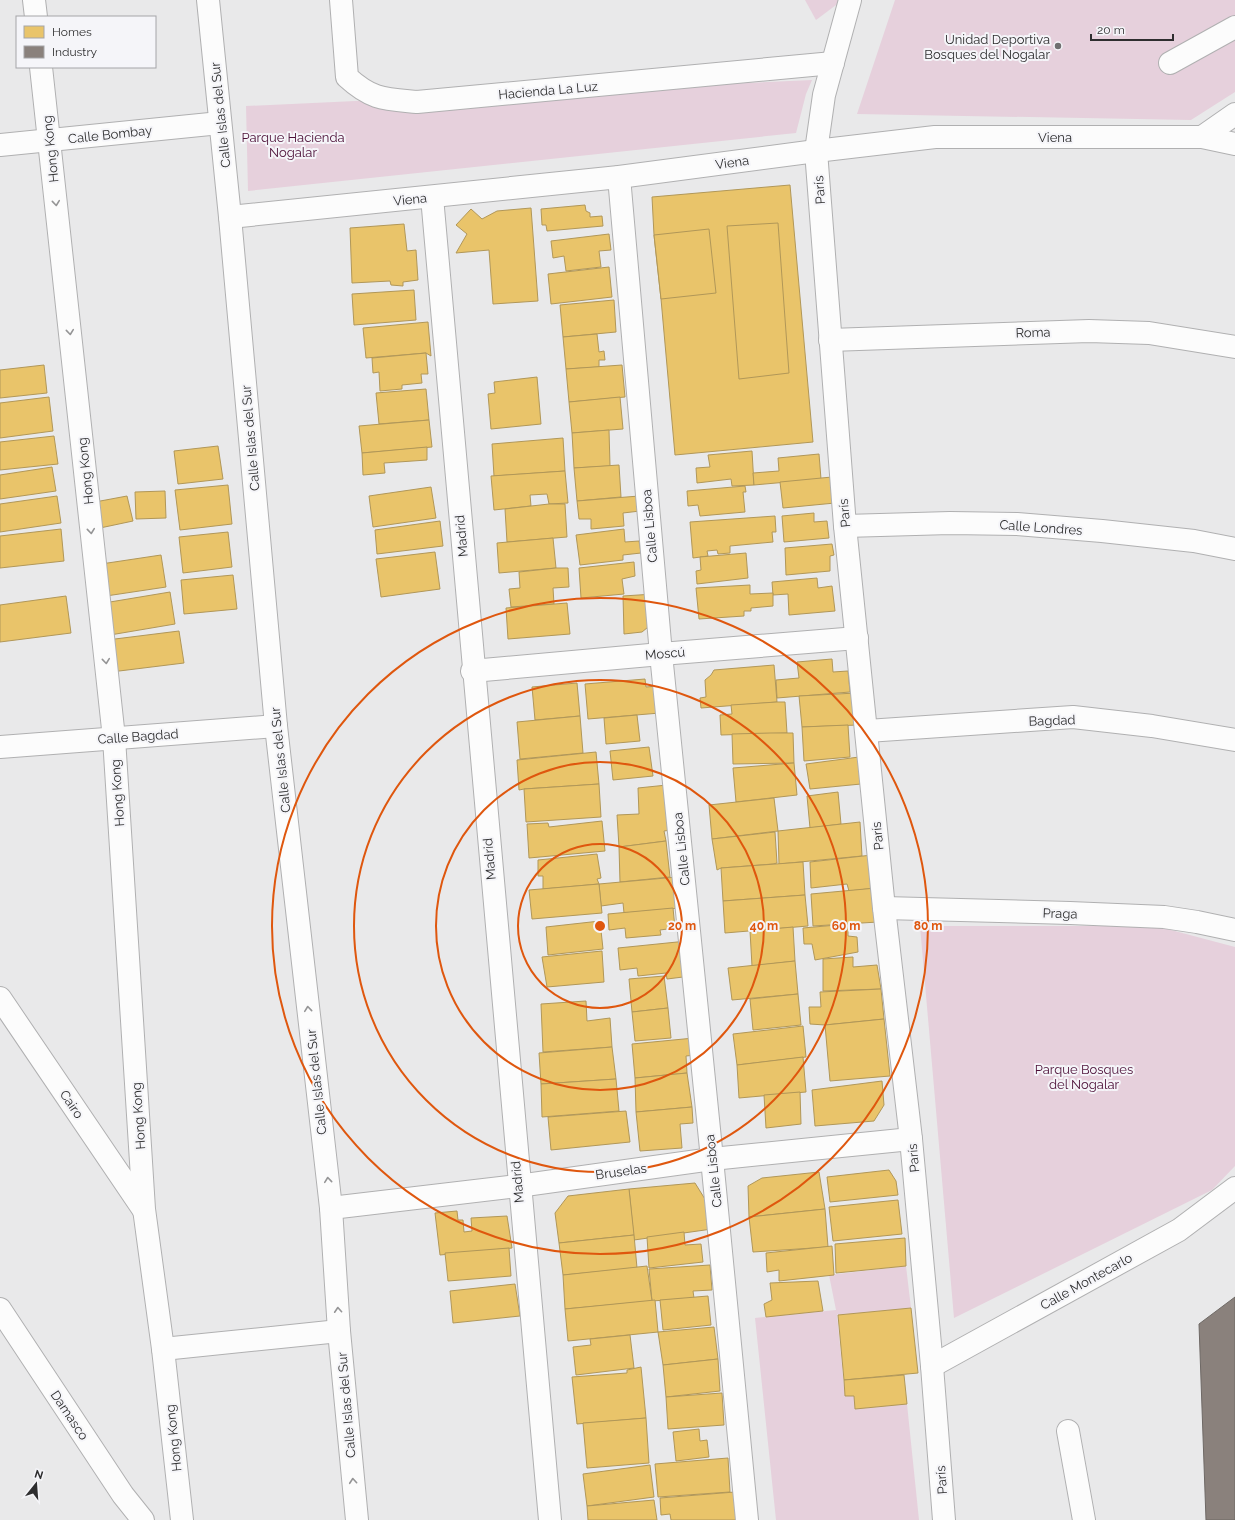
<svg xmlns="http://www.w3.org/2000/svg" width="1235" height="1520" viewBox="0 0 1235 1520" font-family="Raleway,sans-serif">
<rect width="100%" height="100%" fill="#e9e9ea"/>
<g fill="#e6d0dc">
<polygon points="805,0 841,0 840,2 816,20"/>
<polygon points="895,0 1235,0 1235,92 1191,120 857,114"/>
<polygon points="812,80 806,94 796,133 248,191 246,106"/>
<polygon points="920,926 1156,926 1235,947 1235,1166 1212,1190 954,1318"/>
<polygon points="906,1266 911,1308 838,1315 837,1314 845,1396 854,1396 855,1409 907,1404 919,1520 776,1520 755,1318 836,1310 829,1275"/>
</g>
<g fill="#e9c46a" stroke="#b19758">
<polygon points="790,185 813,442 675,455 661,299 654,235 652,197"/>
<polygon points="585,205 586,211 590,213 590,217 602,216 603,226 547,231 546,225 542,225 541,209"/>
<polygon points="531,208 538,301 493,304 489,250 456,253 467,234 456,225 471,209 482,219 497,211"/>
<polygon points="778,223 789,373 739,379 727,226"/>
<polygon points="404,224 407,251 416,250 418,280 403,282 403,286 391,285 390,281 352,283 350,228"/>
<polygon points="709,229 716,293 661,299 654,235"/>
<polygon points="609,234 611,250 599,251 601,267 566,271 564,256 553,258 551,241"/>
<polygon points="609,267 612,297 551,304 548,274"/>
<polygon points="414,290 416,320 354,325 352,294"/>
<polygon points="614,300 616,332 563,337 560,305"/>
<polygon points="428,322 431,356 426,353 366,358 363,328"/>
<polygon points="597,334 599,352 604,351 605,360 599,360 599,367 566,369 563,337"/>
<polygon points="426,353 428,374 421,374 422,383 402,385 402,389 380,391 379,372 373,373 372,358"/>
<polygon points="44,365 47,393 0,398 0,370"/>
<polygon points="622,365 625,397 569,402 566,369"/>
<polygon points="537,377 541,424 491,429 488,394 495,393 494,382"/>
<polygon points="426,389 429,420 379,424 376,393"/>
<polygon points="49,397 53,431 0,438 0,403"/>
<polygon points="620,397 623,429 572,433 569,402"/>
<polygon points="429,420 432,447 362,453 359,426"/>
<polygon points="609,430 610,466 574,468 572,433"/>
<polygon points="54,436 58,464 0,470 0,442"/>
<polygon points="563,438 565,471 494,476 492,444"/>
<polygon points="218,446 223,479 178,484 174,451"/>
<polygon points="427,447 427,460 384,463 385,473 363,475 362,453"/>
<polygon points="752,451 754,485 732,486 731,479 697,483 696,468 710,467 708,455"/>
<polygon points="819,454 821,479 754,485 753,473 779,471 778,458"/>
<polygon points="619,465 621,497 577,501 574,468"/>
<polygon points="52,467 56,491 0,499 0,475"/>
<polygon points="565,471 568,503 549,504 547,494 530,495 531,506 494,510 491,476"/>
<polygon points="832,477 835,503 783,508 780,482"/>
<polygon points="228,485 232,524 180,530 175,490"/>
<polygon points="745,486 746,492 743,492 745,512 700,516 698,505 688,506 687,491"/>
<polygon points="431,487 436,518 373,527 369,496"/>
<polygon points="165,491 166,518 136,519 135,492"/>
<polygon points="57,496 61,523 0,532 0,504"/>
<polygon points="127,496 133,521 100,528 95,502"/>
<polygon points="639,496 640,511 623,513 624,526 591,529 591,519 579,519 577,501"/>
<polygon points="549,504 565,504 567,537 507,542 505,509"/>
<polygon points="814,513 814,522 827,521 829,538 784,542 782,516"/>
<polygon points="775,516 776,532 772,532 773,542 730,546 730,553 718,554 717,550 707,551 708,556 693,558 690,522"/>
<polygon points="440,521 443,546 377,554 375,530"/>
<polygon points="61,529 64,561 0,568 0,536"/>
<polygon points="624,529 625,542 639,541 641,553 623,555 623,560 580,565 576,535"/>
<polygon points="228,532 232,567 183,573 179,537"/>
<polygon points="553,538 556,568 499,573 497,543"/>
<polygon points="832,544 834,555 830,556 830,571 786,575 785,548"/>
<polygon points="435,552 440,589 381,597 376,559"/>
<polygon points="746,553 748,578 697,584 696,571 701,570 700,557"/>
<polygon points="161,555 166,587 106,596 101,564"/>
<polygon points="634,562 635,576 622,579 624,594 581,598 579,568"/>
<polygon points="556,568 568,568 569,587 553,588 554,604 511,607 509,589 520,588 519,572"/>
<polygon points="233,575 237,609 184,614 181,580"/>
<polygon points="817,578 818,588 832,586 835,611 789,615 788,594 773,595 772,582"/>
<polygon points="750,585 750,594 773,593 773,606 751,608 751,611 744,611 744,616 699,619 696,588"/>
<polygon points="170,592 175,624 110,635 104,603"/>
<polygon points="654,594 653,623 642,632 624,634 623,596"/>
<polygon points="66,596 71,633 0,642 0,605"/>
<polygon points="567,603 570,634 508,639 506,608"/>
<polygon points="179,631 184,663 111,672 107,640"/>
<polygon points="832,659 833,672 848,671 850,692 777,698 776,680 799,678 797,662"/>
<polygon points="774,665 777,702 701,708 700,698 706,697 705,680 711,675 714,670"/>
<polygon points="645,679 646,687 658,686 660,713 588,719 585,684"/>
<polygon points="577,683 580,716 535,720 532,687"/>
<polygon points="856,693 858,725 802,727 799,696"/>
<polygon points="777,702 785,702 787,733 721,735 720,715 732,714 731,705"/>
<polygon points="637,715 640,741 606,744 604,718"/>
<polygon points="580,716 583,753 520,759 517,722"/>
<polygon points="848,725 850,757 804,761 802,727"/>
<polygon points="770,733 793,733 794,763 733,764 732,734"/>
<polygon points="649,747 653,776 613,780 610,751"/>
<polygon points="596,752 599,784 524,789 519,790 517,760"/>
<polygon points="859,757 861,784 810,789 806,764"/>
<polygon points="794,763 797,795 736,802 733,768"/>
<polygon points="599,784 601,817 526,822 524,789"/>
<polygon points="667,785 671,830 664,831 666,841 619,847 617,815 639,814 638,788"/>
<polygon points="838,792 841,824 810,828 807,796"/>
<polygon points="774,798 778,831 712,839 709,805"/>
<polygon points="602,821 605,851 529,858 527,824 548,823 549,827"/>
<polygon points="860,822 862,856 779,864 778,831"/>
<polygon points="775,832 777,863 773,864 721,868 717,870 712,839"/>
<polygon points="666,841 670,877 620,882 619,847"/>
<polygon points="597,854 601,878 597,879 599,884 543,889 543,876 538,876 538,860"/>
<polygon points="872,855 876,888 849,891 847,884 811,888 810,862"/>
<polygon points="803,862 805,895 723,901 721,868"/>
<polygon points="677,877 680,908 624,913 623,903 601,906 599,884"/>
<polygon points="599,884 602,913 532,919 529,890"/>
<polygon points="876,888 878,922 813,926 811,894"/>
<polygon points="805,895 808,926 725,933 723,901"/>
<polygon points="673,908 675,928 660,930 661,935 626,938 625,928 609,930 608,914"/>
<polygon points="600,921 603,949 548,955 546,927"/>
<polygon points="848,924 848,936 857,937 858,952 815,960 812,944 804,944 803,928"/>
<polygon points="793,927 795,961 752,966 750,931"/>
<polygon points="687,941 691,976 667,979 666,973 638,976 637,968 620,970 618,948"/>
<polygon points="602,951 604,982 547,987 542,957"/>
<polygon points="853,957 853,967 877,965 881,989 823,991 823,959"/>
<polygon points="795,961 798,994 732,1000 728,968"/>
<polygon points="664,976 668,1008 632,1012 629,979"/>
<polygon points="881,989 884,1019 825,1025 810,1024 809,1007 821,1007 820,992"/>
<polygon points="798,994 801,1025 753,1030 750,999"/>
<polygon points="586,1001 587,1021 610,1018 612,1047 543,1052 541,1004"/>
<polygon points="668,1008 671,1038 635,1041 632,1012"/>
<polygon points="884,1019 890,1076 830,1081 825,1025"/>
<polygon points="803,1026 806,1057 737,1065 733,1034"/>
<polygon points="694,1038 696,1055 686,1056 687,1073 635,1078 632,1044"/>
<polygon points="612,1047 616,1079 541,1084 539,1053"/>
<polygon points="803,1057 806,1092 739,1098 737,1065"/>
<polygon points="687,1073 692,1107 636,1112 635,1078"/>
<polygon points="616,1079 619,1111 542,1117 541,1084"/>
<polygon points="882,1081 884,1105 874,1121 815,1126 812,1090"/>
<polygon points="800,1092 801,1124 766,1128 764,1095"/>
<polygon points="692,1107 693,1123 680,1124 682,1148 640,1151 636,1112"/>
<polygon points="626,1111 630,1142 551,1150 548,1117"/>
<polygon points="889,1170 896,1181 898,1195 830,1202 827,1177"/>
<polygon points="819,1172 825,1209 749,1217 748,1186 762,1178"/>
<polygon points="695,1183 708,1204 712,1229 634,1240 629,1189"/>
<polygon points="629,1189 634,1235 559,1243 555,1213 568,1196"/>
<polygon points="898,1200 902,1234 833,1241 829,1207"/>
<polygon points="825,1209 828,1247 753,1252 749,1217"/>
<polygon points="457,1211 458,1220 463,1220 464,1232 472,1231 471,1218 507,1216 512,1248 440,1255 435,1213"/>
<polygon points="684,1232 685,1245 701,1244 703,1262 649,1268 647,1237"/>
<polygon points="634,1235 637,1268 563,1275 559,1243"/>
<polygon points="905,1238 906,1266 836,1273 835,1244"/>
<polygon points="832,1246 834,1275 779,1281 779,1270 767,1272 766,1253"/>
<polygon points="509,1248 511,1276 448,1281 445,1253"/>
<polygon points="710,1265 712,1290 693,1291 694,1298 652,1301 649,1269"/>
<polygon points="647,1266 652,1301 565,1309 563,1275"/>
<polygon points="818,1281 823,1311 766,1317 764,1304 772,1300 770,1283"/>
<polygon points="515,1284 520,1316 453,1323 450,1291"/>
<polygon points="708,1296 711,1325 663,1330 660,1300"/>
<polygon points="655,1300 658,1332 568,1341 565,1309"/>
<polygon points="911,1308 918,1373 844,1380 838,1315"/>
<polygon points="714,1327 718,1359 663,1365 658,1332"/>
<polygon points="630,1335 634,1368 576,1375 573,1347 591,1345 590,1339"/>
<polygon points="718,1359 720,1391 666,1397 663,1365"/>
<polygon points="641,1367 646,1418 577,1424 572,1377 627,1373 627,1370"/>
<polygon points="904,1375 907,1404 855,1409 854,1396 845,1396 844,1380"/>
<polygon points="722,1393 724,1425 668,1429 666,1397"/>
<polygon points="646,1418 649,1463 587,1468 583,1423"/>
<polygon points="699,1429 700,1441 707,1440 709,1457 676,1461 673,1432"/>
<polygon points="728,1458 730,1492 658,1497 655,1464"/>
<polygon points="650,1465 654,1497 587,1506 583,1474"/>
<polygon points="735,1492 738,1520 671,1520 670,1514 661,1515 660,1498"/>
<polygon points="654,1500 657,1520 588,1520 587,1506"/>
</g>
<polygon fill="#8a817c" stroke="#6e6865" points="1235,1297 1235,1520 1206,1520 1199,1324"/>
<g fill="none" stroke-linecap="round" stroke-linejoin="round">
<g stroke="#b0b0b1" stroke-width="24">
<g id="minor">
<polyline points="34,0 36,17"/>
<polyline points="208,0 230,217 276,726 331,1208 339,1331 357,1520"/>
<path d="M341 0 347 77C372 100 385 99 417 102L833 63"/>
<polyline points="850,0 824,95 816,151 845,526 884,908 911,1139 932,1366 944,1520"/>
<polyline points="1170,63 1235,27"/>
<polyline points="41,67 114,738 144,1209 163,1349 182,1520"/>
<polyline points="1202,137 1235,114"/>
<polyline points="0,145 220,123"/>
<polyline points="619,177 661,654 712,1159 747,1520"/>
<path d="M432 197C469 638 507 1079 550 1520"/>
<polyline points="230,217 619,177 816,151 935,137 1202,137 1235,144"/>
<polyline points="830,340 1089,331 1149,333 1235,347"/>
<polyline points="845,526 950,523 1017,524 1102,531 1194,541 1235,549"/>
<polyline points="472,671 661,654 857,638"/>
<polyline points="867,731 1073,717 1152,726 1235,740"/>
<polyline points="0,747 276,726"/>
<polyline points="884,908 1070,913 1164,917 1197,922 1235,930"/>
<polyline points="0,998 143,1209"/>
<polyline points="331,1208 518,1186 712,1159 911,1139"/>
<polyline points="0,1309 123,1495 143,1520"/>
<polyline points="163,1349 339,1331"/>
<polyline points="932,1366 1179,1230 1235,1188"/>
<polyline points="1068,1431 1084,1520"/>
</g>
</g>
<use href="#minor" stroke="#fcfcfc" stroke-width="22"/>
</g>
<defs><path id="oneway-chevron" d="M-2-3.5L2.5 0L-2 3.5" fill="none" stroke-width="1.6" stroke-linecap="round" stroke-linejoin="round"/></defs>
<g stroke="#959596">
<use href="#oneway-chevron" transform="translate(56 203) rotate(84)"/>
<use href="#oneway-chevron" transform="translate(70 332) rotate(84)"/>
<use href="#oneway-chevron" transform="translate(91 531) rotate(84)"/>
<use href="#oneway-chevron" transform="translate(106 661) rotate(84)"/>
<use href="#oneway-chevron" transform="translate(308 1009) rotate(-96)"/>
<use href="#oneway-chevron" transform="translate(328 1180) rotate(-96)"/>
<use href="#oneway-chevron" transform="translate(338 1310) rotate(-94)"/>
<use href="#oneway-chevron" transform="translate(353 1481) rotate(-95)"/>
</g>
<g fill="none" stroke="#df570e" stroke-width="2">
<circle cx="600" cy="926" r="82"/>
<circle cx="600" cy="926" r="164"/>
<circle cx="600" cy="926" r="246"/>
<circle cx="600" cy="926" r="328"/>
</g>
<circle fill="#6f6f70" stroke="#f5f5f9" stroke-width="1.5" cx="1058" cy="46" r="4"/>
<g text-anchor="middle" stroke-width="4" stroke-linejoin="round" paint-order="stroke">
<g font-size="13" fill="#2e2e2f" stroke="#f5f5f9" text-anchor="end">
<text x="1050" y="44">Unidad Deportiva<tspan x="1050" dy="15">Bosques del Nogalar</tspan></text>
</g>
<g font-size="13" fill="#2e2e2f" stroke="#f5f5f9">
<text transform="translate(548 90) rotate(-5)" y="5">Hacienda La Luz</text>
<text transform="translate(220 115) rotate(-96)" y="5">Calle Islas del Sur</text>
<text transform="translate(110 134) rotate(-6)" y="5">Calle Bombay</text>
<text x="1055" y="142">Viena</text>
<text transform="translate(50 149) rotate(-96)" y="5">Hong Kong</text>
<text transform="translate(732 162) rotate(-8)" y="5">Viena</text>
<text transform="translate(819 190) rotate(-94)" y="5">París</text>
<text transform="translate(410 199) rotate(-6)" y="5">Viena</text>
<text transform="translate(1033 332) rotate(-2)" y="5">Roma</text>
<text transform="translate(250 438) rotate(-95)" y="5">Calle Islas del Sur</text>
<text transform="translate(85 471) rotate(-96)" y="5">Hong Kong</text>
<text transform="translate(844 513) rotate(-95)" y="5">París</text>
<text transform="translate(649 526) rotate(-95)" y="5">Calle Lisboa</text>
<text transform="translate(1041 527) rotate(4)" y="5">Calle Londres</text>
<text transform="translate(461 536) rotate(-95)" y="5">Madrid</text>
<text transform="translate(665 653) rotate(-5)" y="5">Moscú</text>
<text transform="translate(1052 720) rotate(-2)" y="5">Bagdad</text>
<text transform="translate(138 736) rotate(-4)" y="5">Calle Bagdad</text>
<text transform="translate(280 760) rotate(-96)" y="5">Calle Islas del Sur</text>
<text transform="translate(117 793) rotate(-94)" y="5">Hong Kong</text>
<text transform="translate(877 836) rotate(-96)" y="5">París</text>
<text transform="translate(681 849) rotate(-96)" y="5">Calle Lisboa</text>
<text transform="translate(489 859) rotate(-95)" y="5">Madrid</text>
<text transform="translate(1060 913) rotate(2)" y="5">Praga</text>
<text transform="translate(316 1082) rotate(-96)" y="5">Calle Islas del Sur</text>
<text transform="translate(72 1104) rotate(56)" y="5">Cairo</text>
<text transform="translate(138 1116) rotate(-94)" y="5">Hong Kong</text>
<text transform="translate(913 1158) rotate(-95)" y="5">París</text>
<text transform="translate(621 1171) rotate(-8)" y="5">Bruselas</text>
<text transform="translate(713 1171) rotate(-96)" y="5">Calle Lisboa</text>
<text transform="translate(517 1182) rotate(-95)" y="5">Madrid</text>
<text transform="translate(1086 1281) rotate(-29)" y="5">Calle Montecarlo</text>
<text transform="translate(346 1405) rotate(-95)" y="5">Calle Islas del Sur</text>
<text transform="translate(70 1415) rotate(56)" y="5">Damasco</text>
<text transform="translate(173 1438) rotate(-96)" y="5">Hong Kong</text>
<text transform="translate(941 1480) rotate(-94)" y="5">París</text>
</g>
<g font-size="13" fill="#4c0f37" stroke="#f5f5f9">
<text x="293" y="142">Parque Hacienda<tspan x="293" dy="15">Nogalar</tspan></text>
<text x="1084" y="1074">Parque Bosques<tspan x="1084" dy="15">del Nogalar</tspan></text>
</g>
</g>
<circle cx="600" cy="926" r="6" fill="#df570e" stroke="#f5f5f9" stroke-width="2"/>
<g font-size="12" text-anchor="middle" font-weight="bold" fill="#df570e" stroke="#f5f5f9" stroke-width="4" stroke-linejoin="round" paint-order="stroke">
<text x="682" y="930">20 m</text>
<text x="764" y="930">40 m</text>
<text x="846" y="930">60 m</text>
<text x="928" y="930">80 m</text>
</g>
<rect x="16" y="16" width="140" height="52" fill="#f5f5f9" stroke="#a5a5a8"/>
<rect x="24" y="26" width="20" height="12" fill="#e9c46a" stroke="#a5a5a8"/>
<text x="52" y="36" font-size="12" fill="#2e2e2f">Homes</text>
<rect x="24" y="46" width="20" height="12" fill="#8a817c" stroke="#a5a5a8"/>
<text x="52" y="56" font-size="12" fill="#2e2e2f">Industry</text>
<g transform="translate(36 1484) rotate(17)" stroke="#f5f5f9" stroke-width="3" paint-order="stroke">
<path d="M0-3L7 15L0 10L-7 15Z" fill="#2e2e2f"/>
<text y="-6" font-size="11" font-weight="bold" text-anchor="middle" fill="#2e2e2f">N</text>
</g>
<path d="M1091 34v6h82v-6" fill="none" stroke="#2e2e2f" stroke-width="2"/>
<text x="1097" y="34" font-size="12" fill="#2e2e2f" stroke="#f5f5f9" stroke-width="3" paint-order="stroke">20 m</text>
</svg>
